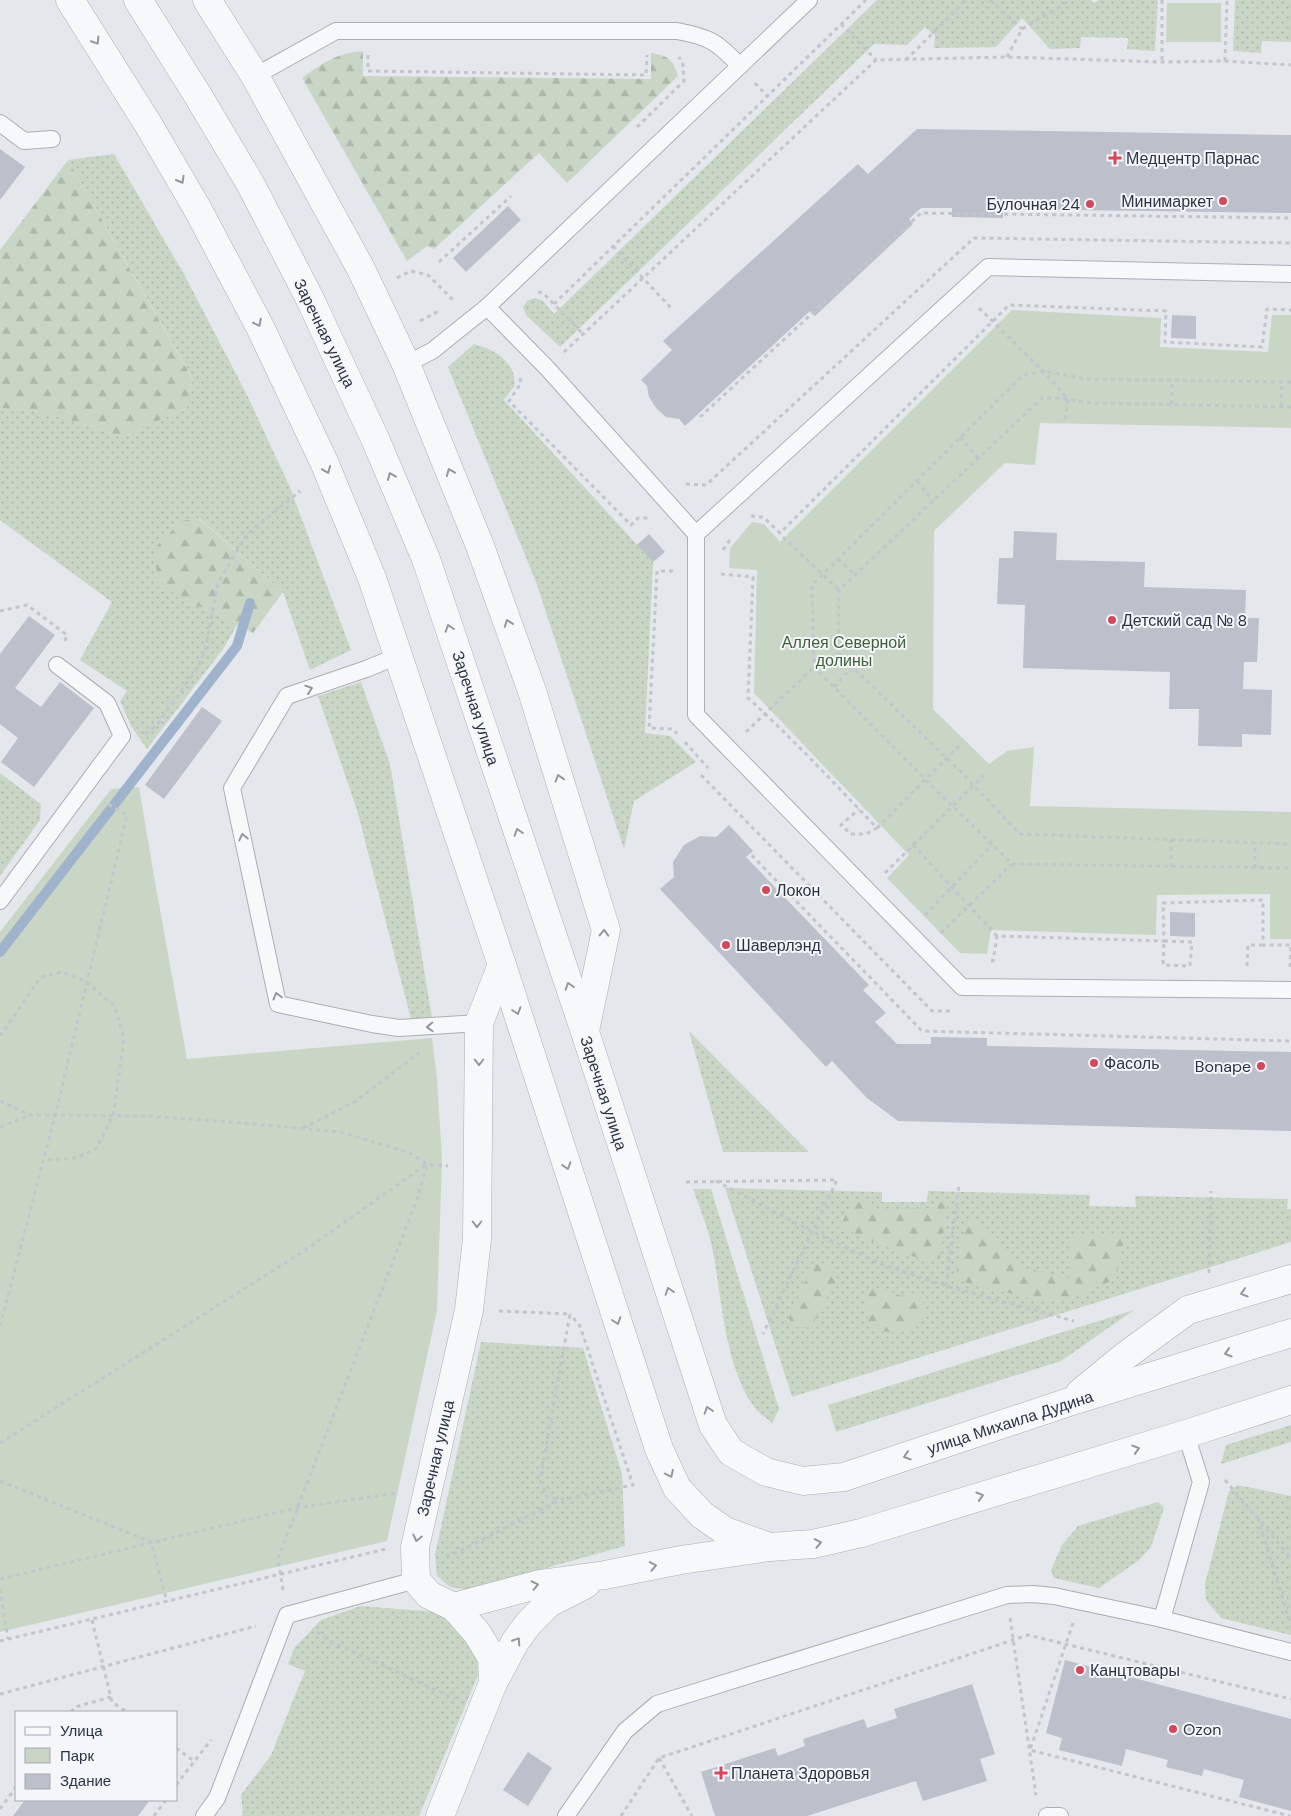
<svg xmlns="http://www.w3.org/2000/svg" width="1291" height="1816" viewBox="0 0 1291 1816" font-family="'DM Sans',sans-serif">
<defs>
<pattern id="grass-dots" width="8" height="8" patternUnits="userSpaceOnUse" patternTransform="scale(1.25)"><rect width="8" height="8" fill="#c9d6c5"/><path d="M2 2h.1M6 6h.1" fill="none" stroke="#adb8ab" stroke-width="1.8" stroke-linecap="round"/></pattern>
<pattern id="forest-firs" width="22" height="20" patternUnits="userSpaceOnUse" patternTransform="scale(1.25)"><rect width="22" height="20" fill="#c9d6c5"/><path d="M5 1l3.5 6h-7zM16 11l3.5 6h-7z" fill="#adb8ab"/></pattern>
</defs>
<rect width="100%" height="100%" fill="#e4e7ec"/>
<g fill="url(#grass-dots)">
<polygon points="877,0 1091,0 1093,3 1099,0 1158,0 1155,51 1127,49 1128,38 1081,37 1080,48 1050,49 1022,18 996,47 934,48 935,36 925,27 907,45 874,44 560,347 526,315 523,307 527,301 534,298 542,300 554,314"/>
<polygon points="1235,0 1291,0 1291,42 1262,41 1261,53 1233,51"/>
<path d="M114 154 185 276 248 397 289 485 351 650 310 670 283 592 199 518 186 604 201 607 237 625 223 649 147 749 131 726 120 701 127 691 80 660 112 602 0 520V408C42 410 83 423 123 437L186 408 193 379 68 160Z"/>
<path d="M474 344C489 348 507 356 513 373 515 376 514 381 515 385L504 400 653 562 645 733 670 736 696 762 634 801 624 849 536 582 448 367Z"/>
<polygon points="361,682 390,764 432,1018 411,1019 357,810 318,696"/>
<polygon points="0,773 41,804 40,820 0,876"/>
<polygon points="689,1031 809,1152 723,1152"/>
<polygon points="725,1188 882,1192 882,1202 927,1202 928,1191 1090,1195 1089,1206 1136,1207 1135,1196 1288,1199 1287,1209 1291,1209 1291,1242 792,1397"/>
<path d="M693 1189H711L779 1409 772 1423C766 1418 759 1413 755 1408 724 1367 722 1296 712 1247 708 1228 700 1208 693 1189Z"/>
<polygon points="1134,1310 1061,1361 836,1432 828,1405"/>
<polygon points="481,1342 583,1348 622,1474 625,1546 468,1590 450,1587 437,1576 435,1555"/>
<polygon points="1291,1425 1291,1442 1221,1464 1226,1445"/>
<polygon points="1238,1485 1291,1496 1291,1635 1221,1618 1206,1600 1205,1584 1229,1491"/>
<polygon points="1158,1502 1164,1508 1151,1547 1138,1561 1099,1588 1054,1578 1051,1570 1062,1545 1078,1526"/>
<polygon points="361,1606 436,1612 461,1624 476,1647 478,1675 419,1816 242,1816 243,1814 241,1795 271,1755 305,1671 288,1664 295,1647 321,1620"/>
</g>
<g fill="url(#forest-firs)">
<path d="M363 51V76L651 79V53C668 56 673 59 678 76L567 183 539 153 434 249 427 246 407 261 302 78C323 63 336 53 363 51Z"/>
<path d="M68 160 193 380 186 408 123 437C83 423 42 410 0 408V250Z"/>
<polygon points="198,518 283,592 253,633 201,607 186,604 157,579 155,548 182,521"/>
<polygon points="852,1201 872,1203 876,1210 933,1208 937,1201 947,1203 939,1263 903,1254 840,1227"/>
<polygon points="966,1219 975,1220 980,1230 996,1236 1020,1267 1069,1278 1071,1239 1078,1234 1112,1234 1124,1240 1116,1279 1071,1298 1037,1300 955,1280"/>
<polygon points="821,1262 831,1268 837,1279 811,1327 802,1328 791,1326 789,1317 813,1265"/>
<path d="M871 1286 902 1296 909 1292 921 1297 926 1311C923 1315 920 1321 916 1324 902 1337 883 1334 869 1324L864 1298Z"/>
</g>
<g fill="#c9d6c5">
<polygon points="1167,3 1221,3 1221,42 1166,42"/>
<polygon points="1012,310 1161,318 1160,347 1268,352 1272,315 1291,315 1291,428 1040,423 1035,465 1005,463 934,531 933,709 989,764 1007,751 1034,747 1030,806 1291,812 1291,939 1270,939 1270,894 1157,895 1156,935 991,930 987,954 960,953 887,878 909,855 754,693 757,570 729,568 730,548 752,522 764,524 780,542"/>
<polygon points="139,787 154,876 187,1059 432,1038 437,1079 442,1159 437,1310 387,1541 0,1632 0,932 111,789"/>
</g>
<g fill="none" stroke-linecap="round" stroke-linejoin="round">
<polyline stroke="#9fb4cc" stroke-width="10" points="0,952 237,646 250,603"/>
</g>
<g fill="#bbc0ca">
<polygon points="917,129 1291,135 1291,213 1003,209 1003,218 952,217 952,208 921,208 909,219 913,224 815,316 810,311 685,426 679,419 666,417 656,408 649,397 647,386 641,380 672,350 663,341 858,164 868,174"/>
<polygon points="0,149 25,167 0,200"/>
<polygon points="508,206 521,220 466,272 453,258"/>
<polygon points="1172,315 1196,316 1196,339 1171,338"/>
<polygon points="1014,531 1057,533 1056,560 1145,562 1144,587 1246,590 1245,618 1259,618 1257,662 1244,662 1243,689 1272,690 1271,735 1242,734 1242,747 1198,746 1199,709 1169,709 1170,672 1023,668 1025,605 997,604 999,558 1013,558"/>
<polygon points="649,534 665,552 653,562 637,545"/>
<polygon points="29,616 55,635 15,688 41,707 60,682 94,708 34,787 1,762 18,738 0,724 0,654"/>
<polygon points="202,707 222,721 164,799 145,785"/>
<polygon points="729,825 753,851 746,857 869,985 863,990 886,1013 875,1022 897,1044 931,1044 931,1037 987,1038 987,1046 1291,1052 1291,1131 898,1121 867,1098 832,1061 826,1067 660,889 674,877 673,862 684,845 700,836 716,837"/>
<polygon points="1170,912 1195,913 1195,937 1170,936"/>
<polygon points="1065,1660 1291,1719 1291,1811 1239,1797 1244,1780 1204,1769 1202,1776 1166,1767 1168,1760 1126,1749 1122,1766 1059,1750 1062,1738 1046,1733"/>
<polygon points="972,1684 995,1754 980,1759 987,1781 923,1801 916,1781 807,1816 715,1816 701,1772 775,1748 778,1756 805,1746 803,1739 864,1719 867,1728 897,1718 894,1709"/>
<polygon points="528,1752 552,1768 528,1806 503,1790"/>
<polygon points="25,1800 150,1800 138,1816 13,1816"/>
</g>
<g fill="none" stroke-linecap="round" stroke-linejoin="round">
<g stroke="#a9aeb7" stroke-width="18">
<g id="service">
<path d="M255 76 336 31H677C710 37 717 42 740 66"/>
<polyline points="0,123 24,141 52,139"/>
<polyline points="487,307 547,368 696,534 696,715 962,987 1291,990"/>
<polyline points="406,364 432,351 487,307 809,0"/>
<polyline points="696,534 988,267 1291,274"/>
<polyline points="398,656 366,669 287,696 232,788 278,1004 372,1024 399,1028 479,1023"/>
<polyline points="0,901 122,736 107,703 57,665"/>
<polyline points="1186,1434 1201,1482 1162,1619 1291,1652"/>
<polyline points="204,1816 217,1798 287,1615 416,1580"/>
<polyline points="566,1816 625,1731 657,1704 1007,1595 1033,1594 1054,1596 1162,1619"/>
<polyline points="1047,1816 1060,1816"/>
</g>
</g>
<g stroke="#a9aeb7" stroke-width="29">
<g id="minor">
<polyline points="70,0 148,124 197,208 260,327 324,462 372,578 502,965 659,1449 677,1488 702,1515 725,1531 769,1547"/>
<polyline points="138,0 197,94 250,183 310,299 376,441 426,559 585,1032 713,1425 731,1452 766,1472 803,1481 844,1477 1069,1402 1291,1333"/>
<polyline points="207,0 255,76 361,269 406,364 480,546 532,691 606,930 585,1031"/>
<polyline points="1080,1393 1125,1356 1188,1310 1291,1279"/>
<polyline points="454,1607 540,1584 605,1575 681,1560 769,1547 813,1544 861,1533 1186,1434 1291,1400"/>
<polyline points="493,1683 492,1658 477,1633 454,1607 429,1595 416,1580 415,1547 469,1310 477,1239 479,1023 502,965"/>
<polyline points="440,1816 493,1683 515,1642 528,1624 549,1603 586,1584"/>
</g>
</g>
<g stroke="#c2c5cb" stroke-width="3" stroke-dasharray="4 4" stroke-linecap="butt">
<polyline points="990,0 1022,29"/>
<polyline points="1162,0 1162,62"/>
<polyline points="841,24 876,60"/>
<polyline points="368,55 368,71 646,75 647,55"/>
<polyline points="1007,57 1022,29 1070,0"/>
<polyline points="906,60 966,0"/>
<polyline points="1225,61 1227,0"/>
<polyline points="755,83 767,96"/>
<polyline points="637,127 684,81 683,65 679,57"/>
<polyline points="613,246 671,308"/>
<polyline points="439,262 511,196"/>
<polyline points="397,278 411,271 428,275 455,302"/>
<polyline points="538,292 543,293 583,334"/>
<polyline points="554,304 866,0"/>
<polyline points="979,308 1043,371 1068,399 1065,422"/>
<polyline points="420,321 439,311"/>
<polyline points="564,352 876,60 1007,57 1162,62 1225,61 1291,65"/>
<polyline points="520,378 521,383 509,401 631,525 638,518 648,518"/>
<polyline points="1291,382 1086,379 1043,371 1023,375 812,585 814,667 940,794 1012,864 1291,868"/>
<polyline points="1172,404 1172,380"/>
<polyline points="1281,406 1282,382"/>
<polyline points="1291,407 1091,403 1068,399 1042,398 839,590 838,653 961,772 1020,834 1291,844"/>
<polyline points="700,417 921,213 1291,218"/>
<polyline points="960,437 978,458"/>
<polyline points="917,481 933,501"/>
<polyline points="686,484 706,485 974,238 1291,243"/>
<polyline points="751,516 763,517 780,533 1009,305 1166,311 1165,342 1262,347 1267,309 1291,310"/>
<polyline points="783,537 839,590"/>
<polyline points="723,550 732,537"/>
<polyline points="838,559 855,575"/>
<polyline points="673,571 657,571 649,728 673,729 677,734"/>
<path d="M721 574 753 577 748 698C793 739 835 784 877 828L866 834H851L841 825 859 809"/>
<polyline points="0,611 27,605 67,635 64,644"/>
<polyline points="834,687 852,667"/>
<polyline points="746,732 814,667 838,653"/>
<polyline points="145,734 157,725 198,667 205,651 218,583 246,535 300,491"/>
<polyline points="685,742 708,768"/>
<polyline points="701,775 932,1011 953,1011"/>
<polyline points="877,828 960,745"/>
<polyline points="735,838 922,1031 1291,1041"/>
<polyline points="913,845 997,936"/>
<polyline points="1171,867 1171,840"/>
<polyline points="1255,868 1255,843"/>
<polyline points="885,873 984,775"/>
<polyline points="925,915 992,845"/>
<polyline points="941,933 1012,864"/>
<polygon points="1164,941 1192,942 1190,966 1163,965"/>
<polyline points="991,961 993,961 997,936 1164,941 1163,903 1263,900 1263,945 1291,945"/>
<polyline points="1247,966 1248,945 1263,945"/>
<polyline points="1290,967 1291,945"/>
<polyline points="0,1036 41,977 62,972 87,982 115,1007 124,1039 113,1116 96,1149 76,1158 44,1160"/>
<polyline points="0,1101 30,1115 148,1116 231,1122 341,1132 410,1153 427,1164 448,1166"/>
<polyline points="0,1127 30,1115"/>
<polyline points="303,1128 356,1101 419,1053"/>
<polyline points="716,1181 813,1232 881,1264 946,1286 1074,1321"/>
<polyline points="686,1182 837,1180 763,1334"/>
<polyline points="1209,1273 1211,1191"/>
<polyline points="946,1286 959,1185"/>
<polyline points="499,1311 570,1314 540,1480 547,1497 560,1500 633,1485 580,1326 570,1314"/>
<polyline points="0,1326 55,1116 127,815 104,802"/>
<polyline points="0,1443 304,1251 427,1164"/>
<polyline points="1225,1480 1291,1558"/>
<polyline points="0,1481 151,1542 167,1602"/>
<polyline points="1258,1518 1291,1626"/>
<polyline points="446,1555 450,1556 560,1500"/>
<polyline points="0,1579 296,1508 397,1493"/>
<polyline points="0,1589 8,1639"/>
<polyline points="283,1590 278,1558 419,1194 427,1164"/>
<polyline points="1010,1618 1036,1795"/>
<polyline points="92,1620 112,1702 127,1712"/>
<polyline points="1073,1623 1030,1750 1290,1816"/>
<polyline points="317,1632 332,1642 455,1699"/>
<polyline points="0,1641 386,1549"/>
<polyline points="0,1694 256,1626"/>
<polyline points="71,1712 75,1707 111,1697"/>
<polyline points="176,1748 194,1761"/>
<polyline points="659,1758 692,1816"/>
<polyline points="176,1785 211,1740"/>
<polyline points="0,1809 16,1787"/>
<polyline points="154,1816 166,1800"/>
<polyline points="621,1816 659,1758 1028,1635 1291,1699"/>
</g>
<use href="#service" stroke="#f7f8fa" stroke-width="16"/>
<use href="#minor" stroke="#f7f8fa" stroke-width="28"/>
</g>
<defs><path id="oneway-chevron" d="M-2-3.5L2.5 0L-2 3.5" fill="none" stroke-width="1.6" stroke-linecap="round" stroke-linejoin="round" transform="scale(1.25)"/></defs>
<g stroke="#9196a0">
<use href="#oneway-chevron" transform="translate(96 41) rotate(58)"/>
<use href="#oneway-chevron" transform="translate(181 180) rotate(60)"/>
<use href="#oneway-chevron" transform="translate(258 323) rotate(63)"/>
<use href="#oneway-chevron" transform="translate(327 470) rotate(68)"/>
<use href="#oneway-chevron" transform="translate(450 472) rotate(-112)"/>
<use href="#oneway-chevron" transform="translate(391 476) rotate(-113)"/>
<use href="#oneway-chevron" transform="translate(508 623) rotate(-110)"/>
<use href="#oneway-chevron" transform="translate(449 628) rotate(-108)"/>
<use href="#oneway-chevron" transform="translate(309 689) rotate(-19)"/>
<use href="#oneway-chevron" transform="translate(559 778) rotate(-107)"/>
<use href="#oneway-chevron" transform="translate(518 832) rotate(-108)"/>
<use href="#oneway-chevron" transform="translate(243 837) rotate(-102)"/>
<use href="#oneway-chevron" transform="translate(604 933) rotate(-88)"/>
<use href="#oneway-chevron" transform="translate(569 986) rotate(-108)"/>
<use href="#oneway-chevron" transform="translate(277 996) rotate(-105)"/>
<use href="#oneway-chevron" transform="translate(517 1011) rotate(72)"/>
<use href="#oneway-chevron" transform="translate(430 1027) rotate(178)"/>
<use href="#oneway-chevron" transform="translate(479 1062) rotate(90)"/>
<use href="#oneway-chevron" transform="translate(567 1166) rotate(72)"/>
<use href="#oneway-chevron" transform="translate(477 1224) rotate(90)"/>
<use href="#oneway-chevron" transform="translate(669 1291) rotate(-108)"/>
<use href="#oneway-chevron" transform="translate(1244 1293) rotate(163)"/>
<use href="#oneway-chevron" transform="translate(617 1321) rotate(72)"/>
<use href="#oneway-chevron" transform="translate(1228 1353) rotate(163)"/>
<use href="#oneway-chevron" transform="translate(708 1410) rotate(-108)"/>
<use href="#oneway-chevron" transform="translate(1136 1449) rotate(-17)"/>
<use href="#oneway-chevron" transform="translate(907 1456) rotate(162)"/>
<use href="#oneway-chevron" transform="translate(670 1474) rotate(65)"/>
<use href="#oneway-chevron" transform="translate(980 1496) rotate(-17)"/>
<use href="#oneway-chevron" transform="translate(417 1538) rotate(103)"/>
<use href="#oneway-chevron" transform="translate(818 1543) rotate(-11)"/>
<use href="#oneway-chevron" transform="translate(653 1566) rotate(-11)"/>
<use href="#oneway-chevron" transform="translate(535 1585) rotate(-13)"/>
<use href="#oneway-chevron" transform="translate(517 1641) rotate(-57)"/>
</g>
<g fill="#d1495b" stroke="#f4f6f9" stroke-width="2">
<path d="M1112.5 150.5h5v5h5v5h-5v5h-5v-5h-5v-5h5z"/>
<circle cx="1223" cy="201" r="5"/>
<circle cx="1090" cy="204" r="5"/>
<circle cx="1112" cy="620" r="5"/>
<circle cx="766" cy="890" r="5"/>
<circle cx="726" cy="945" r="5"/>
<circle cx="1094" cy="1063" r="5"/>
<circle cx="1261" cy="1066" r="5"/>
<circle cx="1080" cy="1670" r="5"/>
<circle cx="1173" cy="1729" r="5"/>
<path d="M718.5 1765.5h5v5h5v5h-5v5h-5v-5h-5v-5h5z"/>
</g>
<g text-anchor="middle" stroke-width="4" stroke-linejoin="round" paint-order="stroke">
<g font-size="16" fill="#2b3445" stroke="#f4f6f9" text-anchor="start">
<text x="1126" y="164">Медцентр Парнас</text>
<text x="1213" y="207" text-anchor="end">Минимаркет</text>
<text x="1080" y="210" text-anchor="end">Булочная 24</text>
<text x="1122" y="626">Детский сад № 8</text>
<text x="776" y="896">Локон</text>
<text x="736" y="951">Шаверлэнд</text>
<text x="1104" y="1069">Фасоль</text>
<text x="1251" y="1072" text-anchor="end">Bonape</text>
<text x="1090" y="1676">Канцтовары</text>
<text x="1183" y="1735">Ozon</text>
<text x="731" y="1779">Планета Здоровья</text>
</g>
<g font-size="16" fill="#2b3445" stroke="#f4f6f9">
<text transform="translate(325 333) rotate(64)" y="6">Заречная улица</text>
<text transform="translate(476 708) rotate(72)" y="6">Заречная улица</text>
<text transform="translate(604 1093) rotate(72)" y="6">Заречная улица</text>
<text transform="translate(1010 1422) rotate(-18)" y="6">улица Михаила Дудина</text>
<text transform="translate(435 1458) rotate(-77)" y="6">Заречная улица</text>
</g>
<g font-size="16" fill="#3f6138" stroke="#f4f6f9">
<text x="844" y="648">Аллея Северной<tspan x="844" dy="18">долины</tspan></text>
</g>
</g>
<rect x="15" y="1711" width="162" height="90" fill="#f4f6f9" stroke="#a4a8b1"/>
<rect x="25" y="1727" width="25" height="8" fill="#f7f8fa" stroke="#a4a8b1"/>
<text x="60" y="1736" font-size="15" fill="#2b3445">Улица</text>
<rect x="25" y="1748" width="25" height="15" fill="#c9d6c5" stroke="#a4a8b1"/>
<text x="60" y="1761" font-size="15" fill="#2b3445">Парк</text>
<rect x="25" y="1774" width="25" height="15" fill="#bbc0ca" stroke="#a4a8b1"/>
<text x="60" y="1786" font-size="15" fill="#2b3445">Здание</text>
</svg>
